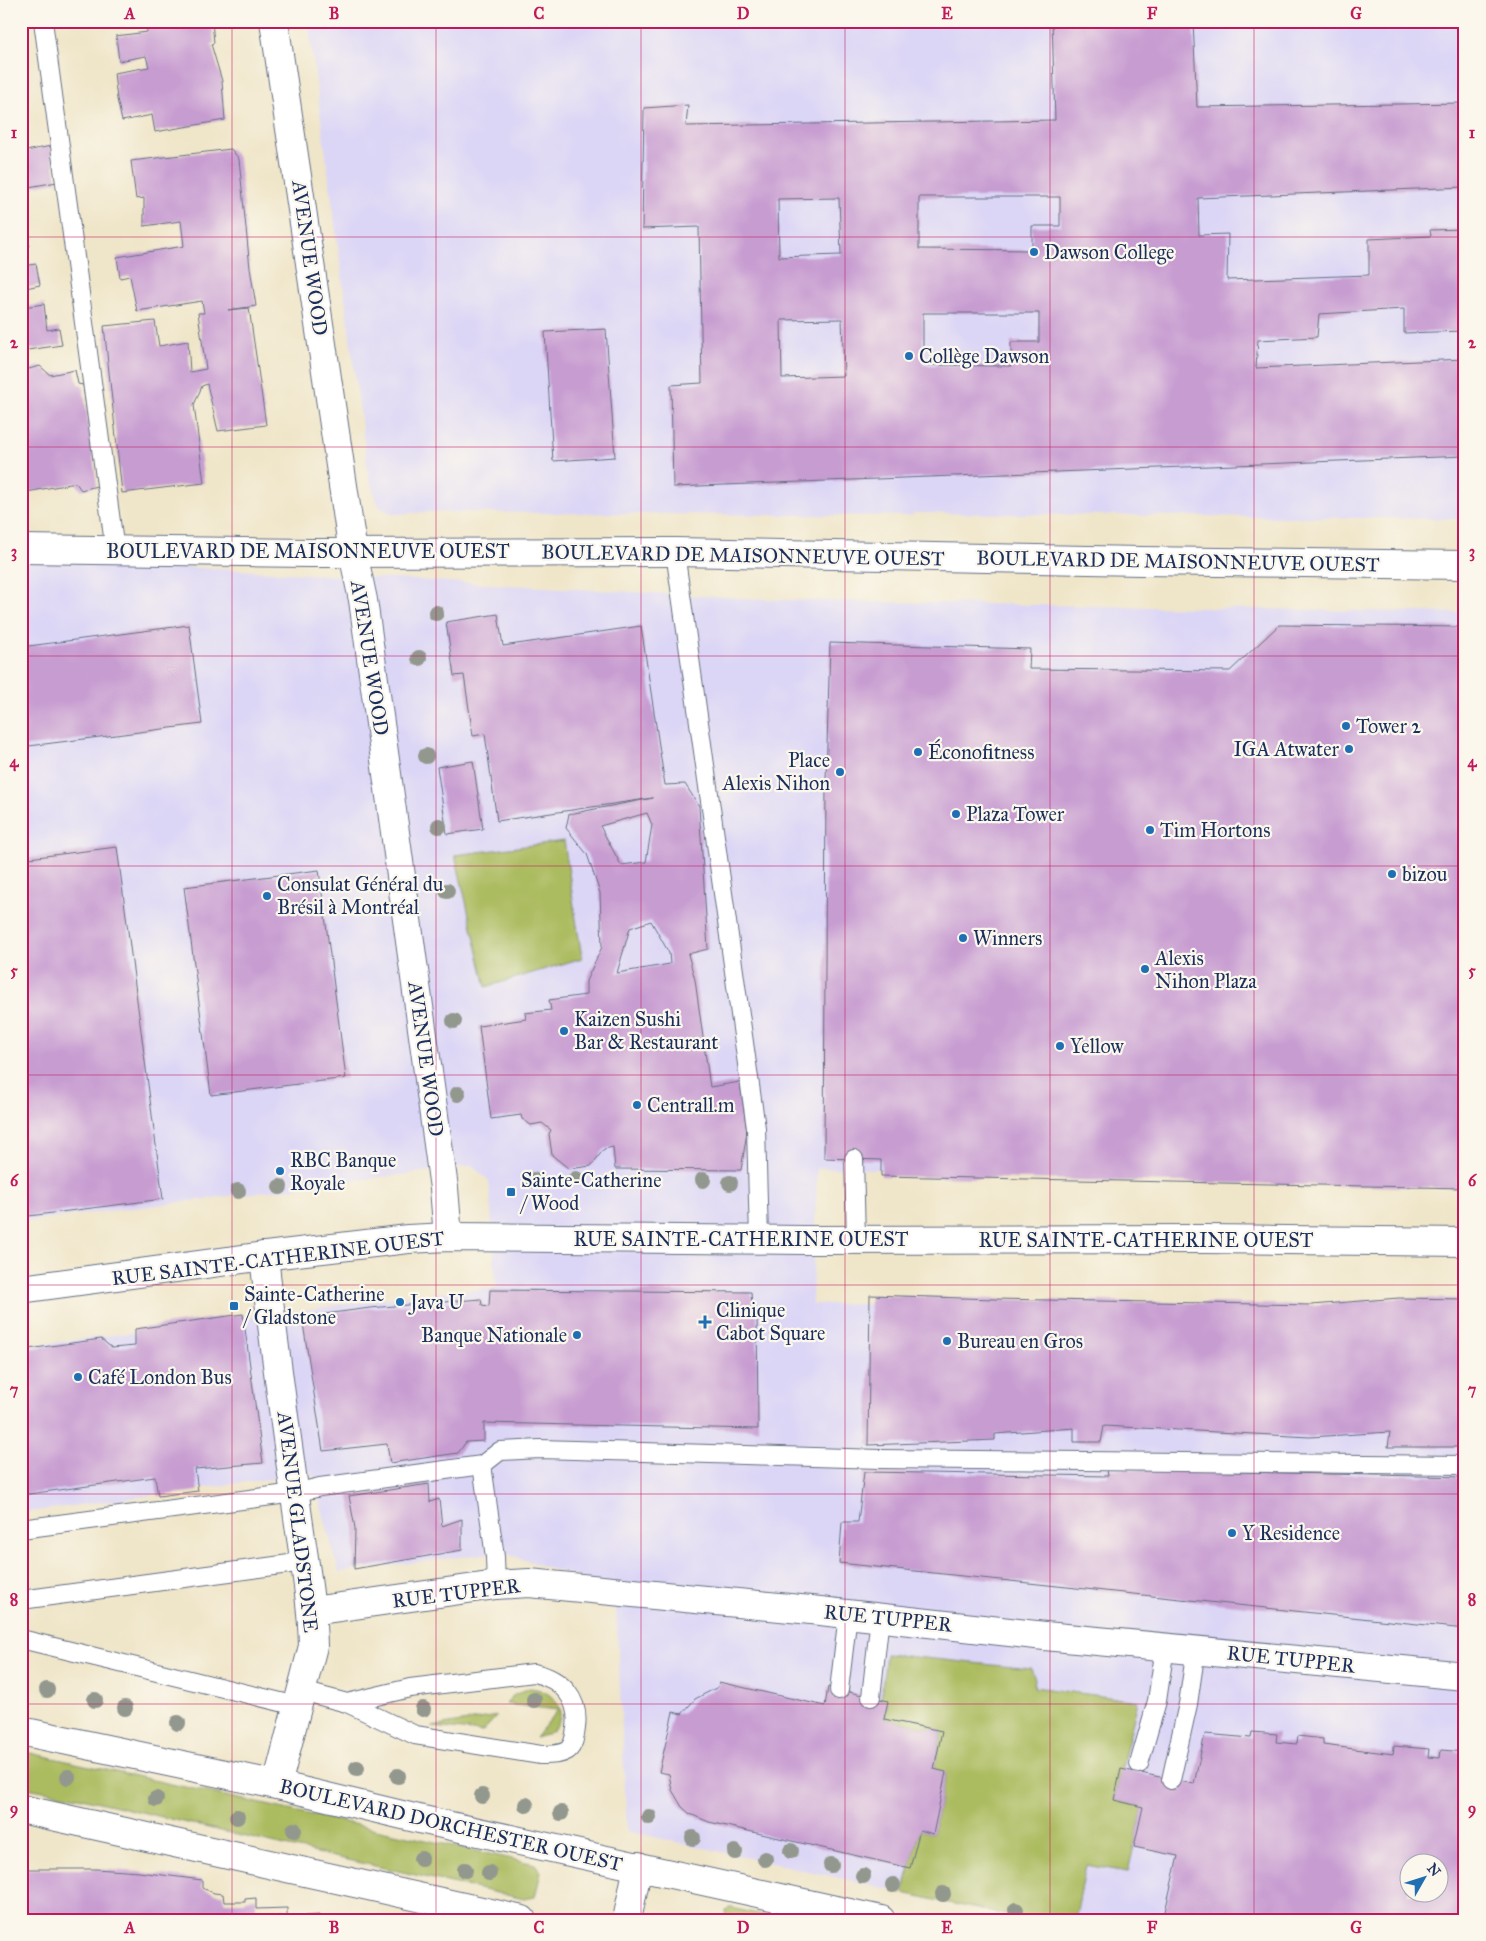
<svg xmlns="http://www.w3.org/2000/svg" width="1486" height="1941" viewBox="0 0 1486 1941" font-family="'IM FELL Great Primer',serif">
<rect width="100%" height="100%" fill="#fbf7ec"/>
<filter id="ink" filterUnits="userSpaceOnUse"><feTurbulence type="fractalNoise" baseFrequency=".02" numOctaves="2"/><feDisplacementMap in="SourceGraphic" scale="10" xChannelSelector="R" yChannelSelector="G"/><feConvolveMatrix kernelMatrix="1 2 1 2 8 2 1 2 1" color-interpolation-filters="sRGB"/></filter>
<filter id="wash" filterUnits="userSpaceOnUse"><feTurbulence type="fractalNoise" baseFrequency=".0096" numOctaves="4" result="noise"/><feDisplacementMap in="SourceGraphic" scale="20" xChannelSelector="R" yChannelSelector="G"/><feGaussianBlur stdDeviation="1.12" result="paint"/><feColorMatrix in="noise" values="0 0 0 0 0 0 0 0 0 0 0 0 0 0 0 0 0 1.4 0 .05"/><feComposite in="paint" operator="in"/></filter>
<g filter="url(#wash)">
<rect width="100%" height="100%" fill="#efe5c8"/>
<g fill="#dcd6f6" fill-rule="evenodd">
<polygon points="308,21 1465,21 1465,519 913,513 912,516 426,512 398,514 388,512 381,508 376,500 368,472"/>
<path d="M21 558 778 600 1465 613V1179L817 1168 812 1304 1465 1306V1920H1028L627 1831 615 1589 500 1552 339 1572 312 1473 21 1513V1347L424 1294 496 1288 489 1181 472 1166 21 1222ZM1408 1864H1438V1894H1408Z"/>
</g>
<g fill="#abbb5f" stroke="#63755e">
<polygon points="564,841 582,958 486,987 455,855"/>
<polygon points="886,1654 1031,1669 1035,1679 1034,1687 1138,1701 1114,1800 1143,1807 1128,1872 1086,1865 1075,1920 1028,1920 903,1893 920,1830 933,1834 946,1773 934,1769 942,1731 884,1719 888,1702 881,1699"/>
<path d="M529 1688C564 1690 574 1730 535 1738L558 1710 506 1704 514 1695Z"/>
<polygon points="497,1716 482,1732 432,1727"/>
<polygon points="21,1751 535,1864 541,1872 535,1897 524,1899 276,1844 78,1797 21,1787"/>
<polygon points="729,1908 732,1908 784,1920 724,1920 726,1911"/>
</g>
<g id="blocks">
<g fill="#c79cd1" fill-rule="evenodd">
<polygon points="146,21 212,21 214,43 211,44 222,81 225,120 155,132 152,115 122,121 117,99 114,73 149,67 146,56 119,61 116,36 147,32"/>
<path d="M1052 21H1193L1197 107 1465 103V187L1198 198 1199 235 1228 234 1227 280 1369 275V239L1431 236 1430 230 1465 229V331L1404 333V309L1319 314 1317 337 1258 340 1256 368 1465 359V456L673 487 671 385 702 383 699 227 642 229 644 108 688 105 686 126 1055 120ZM919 197H1060V226H1032V250L919 249ZM839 198 841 255 779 257 778 199ZM923 313H1039V342H1011V366L923 365ZM842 319 844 376 782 378 781 320Z"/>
<polygon points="51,146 57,182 23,188 21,152"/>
<polygon points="231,149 239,159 250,268 256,306 228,310 249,308 266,425 218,431 207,384 202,386 194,405 204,483 122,493 104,326 155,321 159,346 188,341 190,372 206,369 198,313 204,313 202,301 137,311 130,276 120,278 117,257 184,246 181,221 144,226 144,198 136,199 131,161"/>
<polygon points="27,227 29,246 21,247 21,228"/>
<polygon points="36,264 40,285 21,289 21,266"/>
<polygon points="21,302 23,307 44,304 47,330 59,328 62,345 21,351"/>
<polygon points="606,329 615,457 553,461 545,332"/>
<polygon points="40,366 50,375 75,370 78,384 83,385 97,486 81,490 76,483 21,493 21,371"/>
<path d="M498 614 503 646 641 626 665 785 685 784 699 806 708 949 688 954 695 980 710 1087 740 1082 747 1132 741 1170 615 1169 613 1147 604 1149 591 1166 569 1169 552 1155 549 1134 551 1130 542 1123 531 1125 522 1119 521 1115 491 1119 479 1026 526 1019 525 1013 551 1010 549 1000 586 995V981L602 947 600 893 587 854 566 828 569 814 653 798 497 821 485 734 473 736 464 675 454 676 446 622ZM647 813 652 825 646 862 621 865 600 826ZM651 921 669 953 670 964 617 973 630 928Z"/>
<polygon points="189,625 202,724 21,747 21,647"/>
<polygon points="1279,625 1465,627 1465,1188 881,1176 881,1160 824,1158 826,780 830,643 1030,649 1029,669 1230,671"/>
<polygon points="473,761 483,829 447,834 437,767"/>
<polygon points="117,847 163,1199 21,1217 21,859"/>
<polygon points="319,870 346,1078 211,1095 184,887"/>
<polygon points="490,1290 751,1292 752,1309 757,1309 758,1429 484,1423 484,1441 466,1442 458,1453 390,1463 387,1444 323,1451 302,1317 370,1308 481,1299 482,1305 489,1306"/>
<polygon points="870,1295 994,1299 1311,1305 1399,1298 1465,1299 1465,1447 1388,1447 1390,1432 1310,1437 1104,1426 1101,1442 1074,1442 1074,1428 995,1434 995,1440 868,1445"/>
<polygon points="243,1314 263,1463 195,1469 198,1491 158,1496 155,1477 21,1495 21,1350 101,1339 112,1348 135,1346 135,1329"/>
<polygon points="1107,1469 1465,1477 1465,1629 839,1563 842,1522 858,1522 864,1472 1108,1476"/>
<polygon points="429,1484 430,1502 439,1499 442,1526 462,1519 462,1550 354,1569 355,1528 349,1496"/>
<polygon points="719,1682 825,1706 828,1687 888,1701 884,1719 942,1731 934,1769 946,1772 933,1834 920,1830 910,1868 709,1822 690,1814 682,1807 672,1790 669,1774 659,1772 673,1712 682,1714 695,1699 718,1687"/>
<path d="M1252 1732 1277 1734 1276 1742 1297 1744 1298 1736 1323 1739V1745L1393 1754 1394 1746 1429 1749 1428 1757 1440 1758 1441 1750 1465 1752V1920H1163L1178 1856 1134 1847 1143 1807 1114 1800 1121 1769 1194 1784 1205 1734 1251 1738ZM1408 1864H1438V1894H1408Z"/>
<polygon points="21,1869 96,1869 139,1872 202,1880 202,1888 214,1893 223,1894 224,1902 245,1902 245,1899 256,1898 256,1909 287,1908 287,1917 319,1915 319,1920 21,1920"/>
</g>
</g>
</g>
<g filter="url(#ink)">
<use href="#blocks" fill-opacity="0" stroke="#656f83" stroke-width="1"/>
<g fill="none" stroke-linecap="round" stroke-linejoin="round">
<g stroke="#656f83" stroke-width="20">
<g id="service">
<polyline points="43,21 115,551"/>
<polyline points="675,552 756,1128 759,1239"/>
<polyline points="854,1159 856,1239"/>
<polyline points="482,1465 495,1557 496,1585"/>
<polyline points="21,1529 295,1493 320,1487 482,1465 500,1451 540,1449 880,1459 1465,1465"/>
<polyline points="21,1600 304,1562"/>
<polyline points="21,1639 297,1706"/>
<polyline points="839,1690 848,1614"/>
<path d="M302 1691 347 1703 415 1735 541 1755C550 1755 561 1755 568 1750 574 1745 575 1735 576 1728 580 1699 562 1679 534 1673L410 1688 347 1703"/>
<polyline points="871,1697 880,1617"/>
<polyline points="1139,1764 1157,1701 1165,1647"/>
<polyline points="1171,1780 1188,1704 1196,1649"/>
</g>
</g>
<g stroke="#656f83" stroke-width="30">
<g id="minor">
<polyline points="274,21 353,553 363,600 444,1188 448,1237"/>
<polyline points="21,549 310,553 675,552 1141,561 1465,565"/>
<path d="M264 1256C273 1341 285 1425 297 1510 303 1555 312 1600 313 1646L277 1785"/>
<polyline points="312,1611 496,1585 529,1583 811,1610 1045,1636 1465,1676"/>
<polyline points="627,1920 638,1866"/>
</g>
</g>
<g stroke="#656f83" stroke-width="30">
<polyline id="tertiary" points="21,1289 264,1256 408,1239 448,1237 805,1240 1205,1239 1465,1242"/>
</g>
<g stroke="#656f83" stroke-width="30">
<g id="secondary">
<polyline points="21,1731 277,1785 419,1819 881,1920"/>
<polyline points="21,1809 522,1920"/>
</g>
</g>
<use href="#service" stroke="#fff" stroke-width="18"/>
<use href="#minor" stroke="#fff" stroke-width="28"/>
<use href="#tertiary" stroke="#fff" stroke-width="28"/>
<use href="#secondary" stroke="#fff" stroke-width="28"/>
</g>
<g fill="#92988e">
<circle cx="436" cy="613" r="8"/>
<circle cx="419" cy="658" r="8"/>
<circle cx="426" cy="756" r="8"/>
<circle cx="439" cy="826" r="8"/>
<circle cx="447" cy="891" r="8"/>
<circle cx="454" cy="1021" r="8"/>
<circle cx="458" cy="1094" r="8"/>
<circle cx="576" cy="1179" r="8"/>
<circle cx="533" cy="1180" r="8"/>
<circle cx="703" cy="1180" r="8"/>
<circle cx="730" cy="1183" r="8"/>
<circle cx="280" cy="1187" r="8"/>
<circle cx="238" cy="1191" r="8"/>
<circle cx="47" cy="1690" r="8"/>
<circle cx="95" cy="1700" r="8"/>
<circle cx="534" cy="1700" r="8"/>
<circle cx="125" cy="1708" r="8"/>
<circle cx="423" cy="1709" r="8"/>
<circle cx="178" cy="1723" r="8"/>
<circle cx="357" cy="1768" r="8"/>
<circle cx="398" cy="1776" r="8"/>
<circle cx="68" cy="1777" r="8"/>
<circle cx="482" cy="1796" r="8"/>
<circle cx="156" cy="1799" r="8"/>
<circle cx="526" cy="1805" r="8"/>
<circle cx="561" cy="1813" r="8"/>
<circle cx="237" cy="1817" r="8"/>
<circle cx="649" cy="1817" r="8"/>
<circle cx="294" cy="1830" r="8"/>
<circle cx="693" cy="1838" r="8"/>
<circle cx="791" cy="1851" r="8"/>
<circle cx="735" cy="1852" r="8"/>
<circle cx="421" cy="1859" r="8"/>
<circle cx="765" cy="1859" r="8"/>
<circle cx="831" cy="1865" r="8"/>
<circle cx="465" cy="1870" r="8"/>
<circle cx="489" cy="1873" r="8"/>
<circle cx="863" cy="1876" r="8"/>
<circle cx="893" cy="1885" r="8"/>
<circle cx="943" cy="1894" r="8"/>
<circle cx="1016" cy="1910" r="8"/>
</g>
</g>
<path fill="none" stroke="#c2185b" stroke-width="1" stroke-opacity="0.55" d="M232 21V1920M436 21V1920M641 21V1920M845 21V1920M1050 21V1920M1254 21V1920M21 237H1465M21 447H1465M21 656H1465M21 866H1465M21 1075H1465M21 1285H1465M21 1494H1465M21 1704H1465"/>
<g fill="#1f6fb2" stroke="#fbf7ec" stroke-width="2">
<circle cx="1034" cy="252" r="5"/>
<circle cx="909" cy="356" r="5"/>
<circle cx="1346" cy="726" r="5"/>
<circle cx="1349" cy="749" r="5"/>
<circle cx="918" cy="752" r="5"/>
<circle cx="840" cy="772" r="5"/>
<circle cx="956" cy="814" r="5"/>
<circle cx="1150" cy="830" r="5"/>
<circle cx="1392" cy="874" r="5"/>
<circle cx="267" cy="896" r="5"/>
<circle cx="963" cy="938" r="5"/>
<circle cx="1145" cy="969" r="5"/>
<circle cx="564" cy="1031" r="5"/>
<circle cx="1060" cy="1046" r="5"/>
<circle cx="637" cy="1105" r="5"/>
<circle cx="280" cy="1171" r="5"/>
<rect x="506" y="1187" width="10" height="10" rx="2.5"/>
<circle cx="400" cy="1302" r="5"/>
<rect x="229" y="1301" width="10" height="10" rx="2.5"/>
<path d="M702.5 1314.5h5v5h5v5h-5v5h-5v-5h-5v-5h5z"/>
<circle cx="577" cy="1335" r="5"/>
<circle cx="947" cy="1341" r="5"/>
<circle cx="78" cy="1377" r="5"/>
<circle cx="1232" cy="1533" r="5"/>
</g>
<g text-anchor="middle" stroke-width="4.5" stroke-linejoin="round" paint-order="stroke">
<g font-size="20" fill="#1b2f5e" stroke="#fbf7ec" text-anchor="start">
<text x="1044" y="259">Dawson College</text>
<text x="919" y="363">Collège Dawson</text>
<text x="1356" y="733">Tower 2</text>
<text x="1339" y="756" text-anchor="end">IGA Atwater</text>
<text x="928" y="759">Éconofitness</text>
<text x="830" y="767" text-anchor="end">Place<tspan x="830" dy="23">Alexis Nihon</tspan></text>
<text x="966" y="821">Plaza Tower</text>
<text x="1160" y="837">Tim Hortons</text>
<text x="1402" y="881">bizou</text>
<text x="277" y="891">Consulat Général du<tspan x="277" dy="23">Brésil à Montréal</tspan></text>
<text x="973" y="945">Winners</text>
<text x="1155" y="965">Alexis<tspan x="1155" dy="23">Nihon Plaza</tspan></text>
<text x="574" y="1026">Kaizen Sushi<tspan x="574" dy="23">Bar &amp; Restaurant</tspan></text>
<text x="1070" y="1053">Yellow</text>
<text x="647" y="1112">Centrall.m</text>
<text x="290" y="1167">RBC Banque<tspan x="290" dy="23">Royale</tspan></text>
<text x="521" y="1187">Sainte-Catherine<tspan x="521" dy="23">/ Wood</tspan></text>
<text x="244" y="1301">Sainte-Catherine<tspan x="244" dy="23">/ Gladstone</tspan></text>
<text x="410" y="1309">Java U</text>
<text x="716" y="1317">Clinique<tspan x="716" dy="23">Cabot Square</tspan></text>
<text x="567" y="1342" text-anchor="end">Banque Nationale</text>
<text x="957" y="1348">Bureau en Gros</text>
<text x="88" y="1384">Café London Bus</text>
<text x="1242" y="1540">Y Residence</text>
</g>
<g font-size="20" fill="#1b2f5e" stroke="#fbf7ec">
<text transform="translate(310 258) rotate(82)" y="7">AVENUE WOOD</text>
<text x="308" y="558">BOULEVARD DE MAISONNEUVE OUEST</text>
<text transform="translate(743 555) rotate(1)" y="7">BOULEVARD DE MAISONNEUVE OUEST</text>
<text transform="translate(1178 561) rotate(1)" y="7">BOULEVARD DE MAISONNEUVE OUEST</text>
<text transform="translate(370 658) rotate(81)" y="7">AVENUE WOOD</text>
<text transform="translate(426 1059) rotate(82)" y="7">AVENUE WOOD</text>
<text x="741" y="1246">RUE SAINTE-CATHERINE OUEST</text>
<text x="1146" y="1247">RUE SAINTE-CATHERINE OUEST</text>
<text transform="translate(278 1258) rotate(-7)" y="7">RUE SAINTE-CATHERINE OUEST</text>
<text transform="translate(298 1522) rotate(83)" y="7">AVENUE GLADSTONE</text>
<text transform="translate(456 1593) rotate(-7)" y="7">RUE TUPPER</text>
<text transform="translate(888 1618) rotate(6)" y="7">RUE TUPPER</text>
<text transform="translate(1291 1659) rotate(6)" y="7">RUE TUPPER</text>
<text transform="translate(451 1825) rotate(13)" y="7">BOULEVARD DORCHESTER OUEST</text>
</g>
</g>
<rect width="1486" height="1941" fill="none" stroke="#fbf7ec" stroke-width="55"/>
<g transform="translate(1424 1878) rotate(51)"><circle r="24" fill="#fbf7ec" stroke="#a1a7b3"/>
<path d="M0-4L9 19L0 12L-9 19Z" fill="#1f6fb2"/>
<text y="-8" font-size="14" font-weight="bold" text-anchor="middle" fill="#1b2f5e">N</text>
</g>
<rect x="28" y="28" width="1430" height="1886" fill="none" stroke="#c2185b" stroke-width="2"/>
<g font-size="16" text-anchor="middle" font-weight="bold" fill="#c2185b">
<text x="130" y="19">A</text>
<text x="334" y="19">B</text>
<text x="539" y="19">C</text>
<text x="743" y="19">D</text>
<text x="947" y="19">E</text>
<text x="1152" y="19">F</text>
<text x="1356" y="19">G</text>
<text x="14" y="138">1</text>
<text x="1472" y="138">1</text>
<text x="14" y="348">2</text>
<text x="1472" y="348">2</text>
<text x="14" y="557">3</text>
<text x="1472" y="557">3</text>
<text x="14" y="767">4</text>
<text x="1472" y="767">4</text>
<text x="14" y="976">5</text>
<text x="1472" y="976">5</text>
<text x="14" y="1186">6</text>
<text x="1472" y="1186">6</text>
<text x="14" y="1395">7</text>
<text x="1472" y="1395">7</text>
<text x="14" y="1605">8</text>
<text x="1472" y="1605">8</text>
<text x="14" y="1814">9</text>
<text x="1472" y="1814">9</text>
<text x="130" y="1933">A</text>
<text x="334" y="1933">B</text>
<text x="539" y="1933">C</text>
<text x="743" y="1933">D</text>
<text x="947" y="1933">E</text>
<text x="1152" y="1933">F</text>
<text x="1356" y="1933">G</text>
</g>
</svg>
